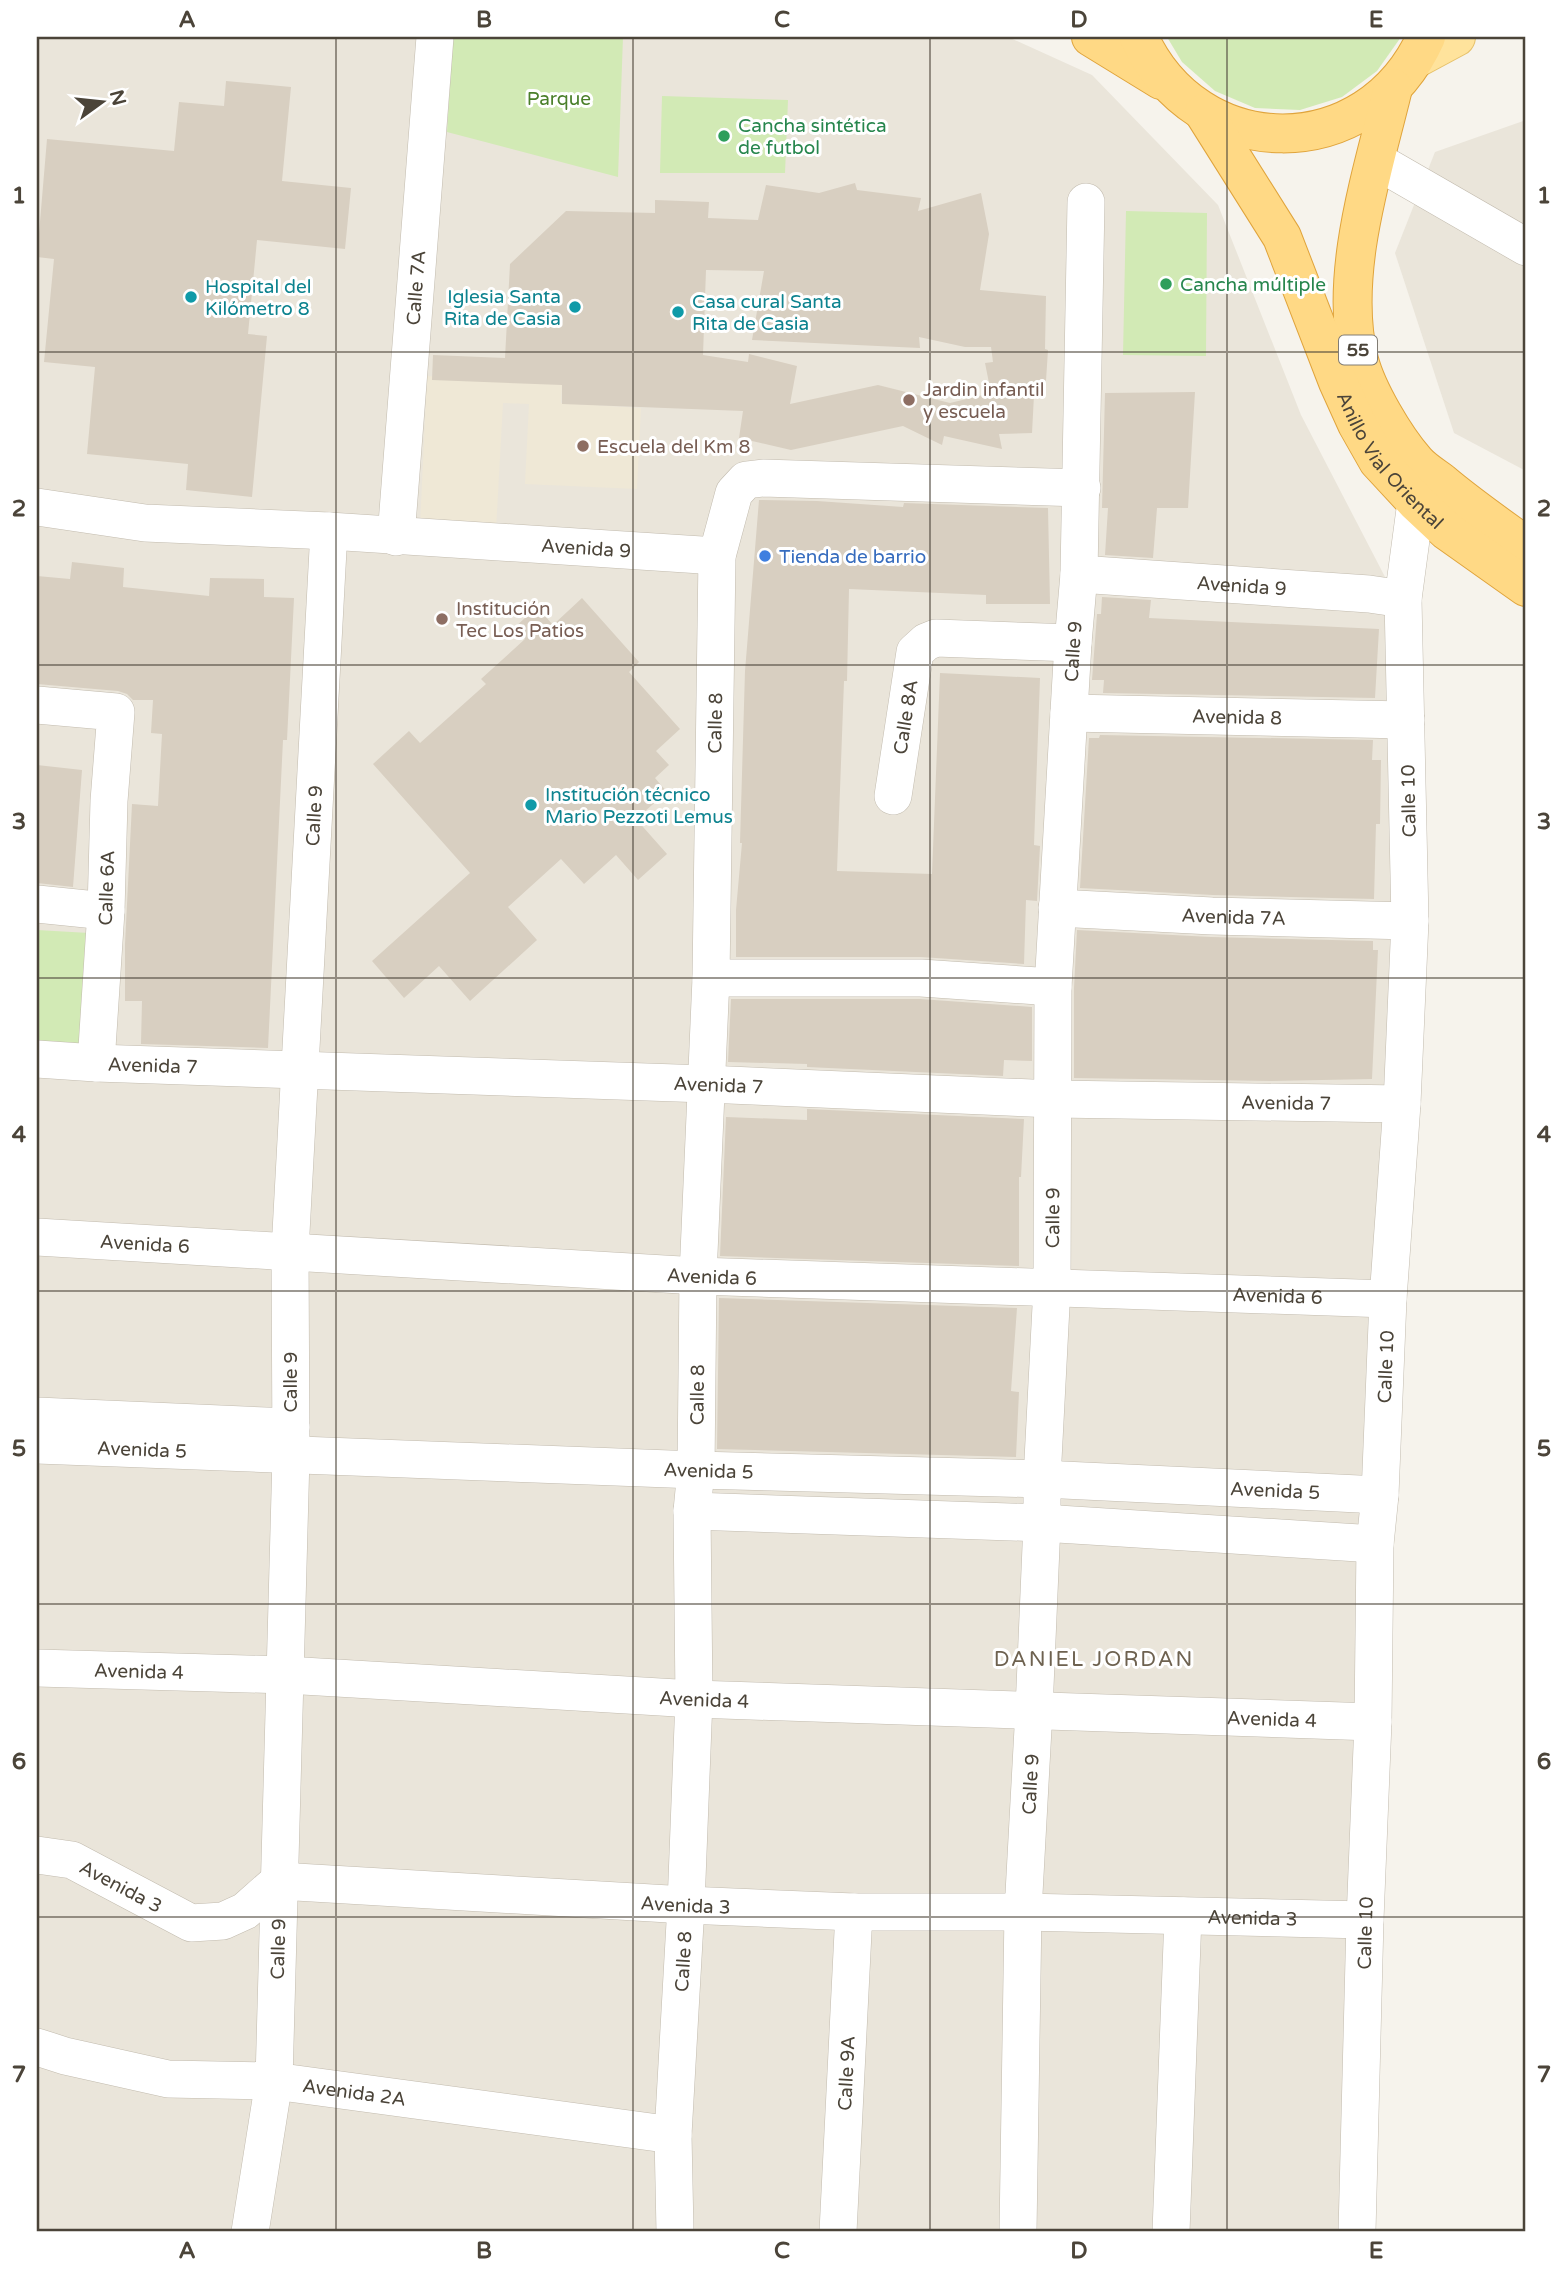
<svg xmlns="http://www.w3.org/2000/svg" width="1563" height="2269" viewBox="0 0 1563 2269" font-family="'Varela Round',sans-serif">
<rect width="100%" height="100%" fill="#f6f3ec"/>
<g fill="#eae5da">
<polygon points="37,37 1008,37 1092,75 1218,205 1301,415 1411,627 1371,2232 37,2232"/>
<polygon points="1526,120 1526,471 1454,433 1395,253 1435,152"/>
</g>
<polygon fill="#efe8d6" points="427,376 562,382 561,403 641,408 637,489 525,484 529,404 503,403 496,530 420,526"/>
<g fill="#d2eab5">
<polygon points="453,37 623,37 618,177 447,132"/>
<polygon points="1167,37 1401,37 1377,71 1342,97 1300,110 1255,108 1215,91 1182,62"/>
<polygon points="662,96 788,100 785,173 660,173"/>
<polygon points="1126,211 1207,213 1206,356 1123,355"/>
<polygon points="37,930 89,933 80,1057 37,1054"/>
</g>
<g fill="#d8cfc1" fill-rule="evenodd">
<polygon points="226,81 291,87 282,181 351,188 345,249 257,240 248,334 267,336 252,497 186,490 188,464 87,454 95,367 44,362 54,259 37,257 47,139 174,151 179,102 224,106"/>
<path d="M855 183 857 190 921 198 918 211 981 193 989 234 980 290 1046 296 1045 349 1048 350 1045 396 1034 395 1032 433 999 434 1002 449 944 436 942 445 903 426 791 450 739 438 743 411 562 404V385L432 380 433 355 505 358 510 264 566 211 655 213V200L709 202 708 218 758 220 766 185 819 193ZM706 270 764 271 752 340 920 348 919 337 965 347H991L993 362 985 363 991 393 950 403 878 385 790 404 797 366 749 354 748 362 703 355Z"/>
<polygon points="1195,392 1188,508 1157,508 1153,558 1105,555 1108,508 1102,508 1105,393"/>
<polygon points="759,500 817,501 903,507 904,503 1048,508 1050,604 986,604 986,595 849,589 847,681 844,681 837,871 932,874 940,673 1040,678 1034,845 1040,846 1037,901 1026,900 1024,964 921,957 736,957 736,910 742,843 740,843 745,671"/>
<polygon points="72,562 124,568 123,587 209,596 210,578 264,579 264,597 294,598 287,740 283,740 268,1048 141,1044 142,1001 125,1001 125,944 132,804 158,806 162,734 151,733 153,700 133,700 127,694 118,691 37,684 37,576 70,579"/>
<polygon points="1102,597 1151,600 1149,618 1379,629 1375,698 1103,693 1104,680 1092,680 1097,614 1101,614"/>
<polygon points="582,598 639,662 629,672 680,729 656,751 669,765 655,778 667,792 636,819 667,854 638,880 616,855 584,884 561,859 508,907 537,940 470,1001 439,966 404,998 372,961 470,873 373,764 409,731 420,743 486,684 481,679 525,639 514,628 537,607 553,625"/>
<polygon points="1100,735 1373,740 1372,760 1381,760 1380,824 1376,824 1374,899 1213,895 1080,888 1089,738 1099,738"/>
<polygon points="37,765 82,770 73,887 37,883"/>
<polygon points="1077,930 1211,937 1373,941 1373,950 1378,950 1372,1079 1272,1081 1074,1078 1074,988"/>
<polygon points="731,999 920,999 1032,1007 1032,1061 1004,1060 1003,1076 807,1067 807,1064 728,1062"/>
<polygon points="807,1109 1024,1119 1021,1177 1019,1177 1019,1266 720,1256 726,1117 807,1120"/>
<polygon points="719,1298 1017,1308 1011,1391 1019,1392 1016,1457 717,1449"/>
</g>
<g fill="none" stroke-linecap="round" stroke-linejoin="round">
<g stroke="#c2bbae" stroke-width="38">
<g id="minor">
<polyline points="1375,160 1526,247"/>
<path id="s1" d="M37 507 145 523 329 531 717 556"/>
<path id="s2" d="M396 537 435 37"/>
<path id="s3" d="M1079 574 1369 594 1403 599"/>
<polyline points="37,705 116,712 109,801 106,911 96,1063"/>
<path id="s4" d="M1069 713 1406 720"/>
<path id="s5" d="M893 796 915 652 926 642 936 638 1073 643"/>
<polyline points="37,904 106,911"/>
<path id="s6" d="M1057 908 1212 916 1410 921"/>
<polyline points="711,978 921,978 1053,987"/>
<path id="s7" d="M37 1059 96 1063 706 1084 1054 1099 1402 1104"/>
<path id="s8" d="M37 1237 698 1276 1388 1299"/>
<polyline points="37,1416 291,1427"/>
<path id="s9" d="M37 1445 696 1470 1042 1479 1380 1495"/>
<polyline points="692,1511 1042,1523 1375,1544"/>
<path id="s10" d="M37 1668 286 1675 694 1699 1373 1722"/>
<path id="s11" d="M37 1855 72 1860 191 1923 223 1921 245 1911 279 1881 686 1905 854 1912H1023L1365 1920"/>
<path id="s12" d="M37 2047 65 2056 168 2079 274 2081 673 2135"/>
<path id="s13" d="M250 2232 274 2081 291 1456 290 1251 329 531"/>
<path id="s14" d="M675 2232 673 2135 686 1905 694 1699 692 1511 696 1470 698 1276 711 978 717 556 734 493 746 480 763 478 1082 488"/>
<path id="s15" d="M838 2232 854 1912"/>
<path id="s16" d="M1018 2232 1023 1912 1034 1710 1042 1523V1479L1052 1287 1053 987 1073 643 1079 574 1086 202"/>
<polyline points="1171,2232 1183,1916"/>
<path id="s17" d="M1357 2232 1365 1920 1373 1722 1375 1544 1380 1495 1388 1299 1402 1104 1410 921 1403 599 1416 502"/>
</g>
</g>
<g stroke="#e6c16a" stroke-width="40">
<polyline id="primary" points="1417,58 1456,37"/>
</g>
<g stroke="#e0a43c" stroke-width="40">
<g id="trunk">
<polyline points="1091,37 1161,80"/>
<path d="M1139 37C1197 165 1368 166 1426 37"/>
<path d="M1393 88C1373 171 1338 275 1359 360 1367 391 1395 438 1416 462 1423 470 1433 476 1441 482 1468 505 1497 525 1526 546"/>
<path id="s18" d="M1204 113 1282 237 1338 382 1357 424 1378 461 1416 502 1447 531 1526 587"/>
</g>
</g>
<use href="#minor" stroke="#fff" stroke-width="37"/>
<use href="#primary" stroke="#ffe39c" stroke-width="38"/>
<use href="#trunk" stroke="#ffd985" stroke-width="38"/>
</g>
<path fill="none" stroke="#4b4439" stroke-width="2" stroke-opacity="0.55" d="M336 37V2232M633 37V2232M930 37V2232M1227 37V2232M37 352H1526M37 665H1526M37 978H1526M37 1291H1526M37 1604H1526M37 1917H1526"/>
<g fill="#2e9e5b" stroke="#fff" stroke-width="2.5">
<circle cx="724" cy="136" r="7"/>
<circle cx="1166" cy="284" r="7"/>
</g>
<g fill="#0f9aa8" stroke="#fff" stroke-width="2.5">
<circle cx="191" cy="297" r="7"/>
<circle cx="575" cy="307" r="7"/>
<circle cx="678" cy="312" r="7"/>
<circle cx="531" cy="805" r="7"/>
</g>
<g fill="#8d6e63" stroke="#fff" stroke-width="2.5">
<circle cx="909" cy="400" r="7"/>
<circle cx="583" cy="446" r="7"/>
<circle cx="442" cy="619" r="7"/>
</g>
<circle fill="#3f7fe0" stroke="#fff" stroke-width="2.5" cx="765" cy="556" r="7"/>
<g text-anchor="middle" stroke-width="6" stroke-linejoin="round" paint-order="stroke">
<rect fill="#fff" stroke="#817c74" stroke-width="2" x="1339" y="335.5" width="38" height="29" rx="5"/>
<g font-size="18" font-weight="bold" fill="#4b4439">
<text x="1358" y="356">55</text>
</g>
<g font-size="19" fill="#4a7f2a" stroke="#fff">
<text x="559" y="105">Parque</text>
</g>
<g font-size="19" fill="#27864d" stroke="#fff" text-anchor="start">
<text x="738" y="132">Cancha sintética<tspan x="738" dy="22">de futbol</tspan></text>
<text x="1180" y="291">Cancha múltiple</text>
</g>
<g font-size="19" fill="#0d838f" stroke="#fff" text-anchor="start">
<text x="205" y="293">Hospital del<tspan x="205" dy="22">Kilómetro 8</tspan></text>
<text x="561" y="303" text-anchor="end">Iglesia Santa<tspan x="561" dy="22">Rita de Casia</tspan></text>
<text x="692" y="308">Casa cural Santa<tspan x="692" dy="22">Rita de Casia</tspan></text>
<text x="545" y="801">Institución técnico<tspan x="545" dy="22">Mario Pezzoti Lemus</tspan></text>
</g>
<g font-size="19" fill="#4b4439" stroke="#fff">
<text dy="7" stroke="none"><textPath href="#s2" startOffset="250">Calle 7A</textPath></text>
<text dy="7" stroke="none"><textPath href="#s18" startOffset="397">Anillo Vial Oriental</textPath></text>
<text dy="7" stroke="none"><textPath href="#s1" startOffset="551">Avenida 9</textPath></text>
<text dy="7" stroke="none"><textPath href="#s3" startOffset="163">Avenida 9</textPath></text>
<text dy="7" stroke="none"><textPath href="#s16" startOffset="1582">Calle 9</textPath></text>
<text dy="7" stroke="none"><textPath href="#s5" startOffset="80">Calle 8A</textPath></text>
<text dy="7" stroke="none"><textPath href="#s4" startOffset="168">Avenida 8</textPath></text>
<text dy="7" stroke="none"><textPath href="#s14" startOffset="1510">Calle 8</textPath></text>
<text transform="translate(1408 801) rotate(-91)" y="7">Calle 10</text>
<text dy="7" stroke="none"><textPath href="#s13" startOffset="1419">Calle 9</textPath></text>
<text transform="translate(106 888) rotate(-88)" y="7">Calle 6A</text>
<text dy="7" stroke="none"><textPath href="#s6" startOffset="177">Avenida 7A</textPath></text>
<text dy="7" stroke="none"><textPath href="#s7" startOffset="116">Avenida 7</textPath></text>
<text dy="7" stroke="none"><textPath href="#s7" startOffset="682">Avenida 7</textPath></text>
<text dy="7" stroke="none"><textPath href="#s7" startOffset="1250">Avenida 7</textPath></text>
<text dy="7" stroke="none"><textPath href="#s16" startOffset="1015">Calle 9</textPath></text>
<text dy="7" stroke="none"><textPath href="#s8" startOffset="108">Avenida 6</textPath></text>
<text dy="7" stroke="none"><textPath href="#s8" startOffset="676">Avenida 6</textPath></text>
<text dy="7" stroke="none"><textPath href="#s8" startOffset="1242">Avenida 6</textPath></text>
<text dy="7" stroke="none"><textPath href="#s17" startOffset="866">Calle 10</textPath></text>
<text transform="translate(290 1382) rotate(-90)" y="7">Calle 9</text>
<text dy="7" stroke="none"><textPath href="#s14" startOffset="838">Calle 8</textPath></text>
<text dy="7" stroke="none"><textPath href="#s9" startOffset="105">Avenida 5</textPath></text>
<text dy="7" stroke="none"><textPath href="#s9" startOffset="672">Avenida 5</textPath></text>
<text dy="7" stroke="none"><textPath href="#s9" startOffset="1239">Avenida 5</textPath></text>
<text dy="7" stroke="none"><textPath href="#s10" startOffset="102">Avenida 4</textPath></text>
<text dy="7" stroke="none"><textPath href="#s10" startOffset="668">Avenida 4</textPath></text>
<text dy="7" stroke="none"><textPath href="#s10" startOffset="1236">Avenida 4</textPath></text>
<text dy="7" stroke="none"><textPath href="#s16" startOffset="448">Calle 9</textPath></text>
<text dy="7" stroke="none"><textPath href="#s11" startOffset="91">Avenida 3</textPath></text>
<text dy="7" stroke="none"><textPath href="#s11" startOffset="679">Avenida 3</textPath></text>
<text dy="7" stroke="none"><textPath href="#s11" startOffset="1246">Avenida 3</textPath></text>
<text dy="7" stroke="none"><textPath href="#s17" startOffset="299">Calle 10</textPath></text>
<text dy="7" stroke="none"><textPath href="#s13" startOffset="285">Calle 9</textPath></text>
<text dy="7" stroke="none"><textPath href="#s14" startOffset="271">Calle 8</textPath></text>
<text dy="7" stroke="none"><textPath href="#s15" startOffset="159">Calle 9A</textPath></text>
<text dy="7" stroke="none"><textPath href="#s12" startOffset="322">Avenida 2A</textPath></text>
</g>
<g font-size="19" fill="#785e54" stroke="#fff" text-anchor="start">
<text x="923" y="396">Jardin infantil<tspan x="923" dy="22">y escuela</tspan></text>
<text x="597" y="453">Escuela del Km 8</text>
<text x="456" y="615">Institución<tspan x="456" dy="22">Tec Los Patios</tspan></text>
</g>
<g font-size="19" fill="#366cbe" stroke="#fff" text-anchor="start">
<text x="779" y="563">Tienda de barrio</text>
</g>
<g font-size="21" letter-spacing="2" fill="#6e6250" stroke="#fff">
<text x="1094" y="1666">DANIEL JORDAN</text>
</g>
</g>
<rect width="1563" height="2269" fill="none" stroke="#ffffff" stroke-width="77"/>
<g transform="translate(102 102) rotate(75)" stroke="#ffffff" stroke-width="5" paint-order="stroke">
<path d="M0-5L12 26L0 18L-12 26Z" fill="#4b4439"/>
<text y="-10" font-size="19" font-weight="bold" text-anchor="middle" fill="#4b4439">N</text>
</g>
<rect x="38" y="38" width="1486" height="2192" fill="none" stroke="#4b4439" stroke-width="2.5"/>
<g font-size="23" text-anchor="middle" font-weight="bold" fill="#4b4439">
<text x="187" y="27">A</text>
<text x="484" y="27">B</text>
<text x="782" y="27">C</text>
<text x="1079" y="27">D</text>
<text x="1376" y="27">E</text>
<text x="19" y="203">1</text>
<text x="1544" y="203">1</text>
<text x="19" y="516">2</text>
<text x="1544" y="516">2</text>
<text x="19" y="829">3</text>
<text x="1544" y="829">3</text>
<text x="19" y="1142">4</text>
<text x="1544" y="1142">4</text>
<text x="19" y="1456">5</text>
<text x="1544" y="1456">5</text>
<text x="19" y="1769">6</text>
<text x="1544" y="1769">6</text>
<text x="19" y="2082">7</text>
<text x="1544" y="2082">7</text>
<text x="187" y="2258">A</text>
<text x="484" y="2258">B</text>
<text x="782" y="2258">C</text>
<text x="1079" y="2258">D</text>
<text x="1376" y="2258">E</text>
</g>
</svg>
